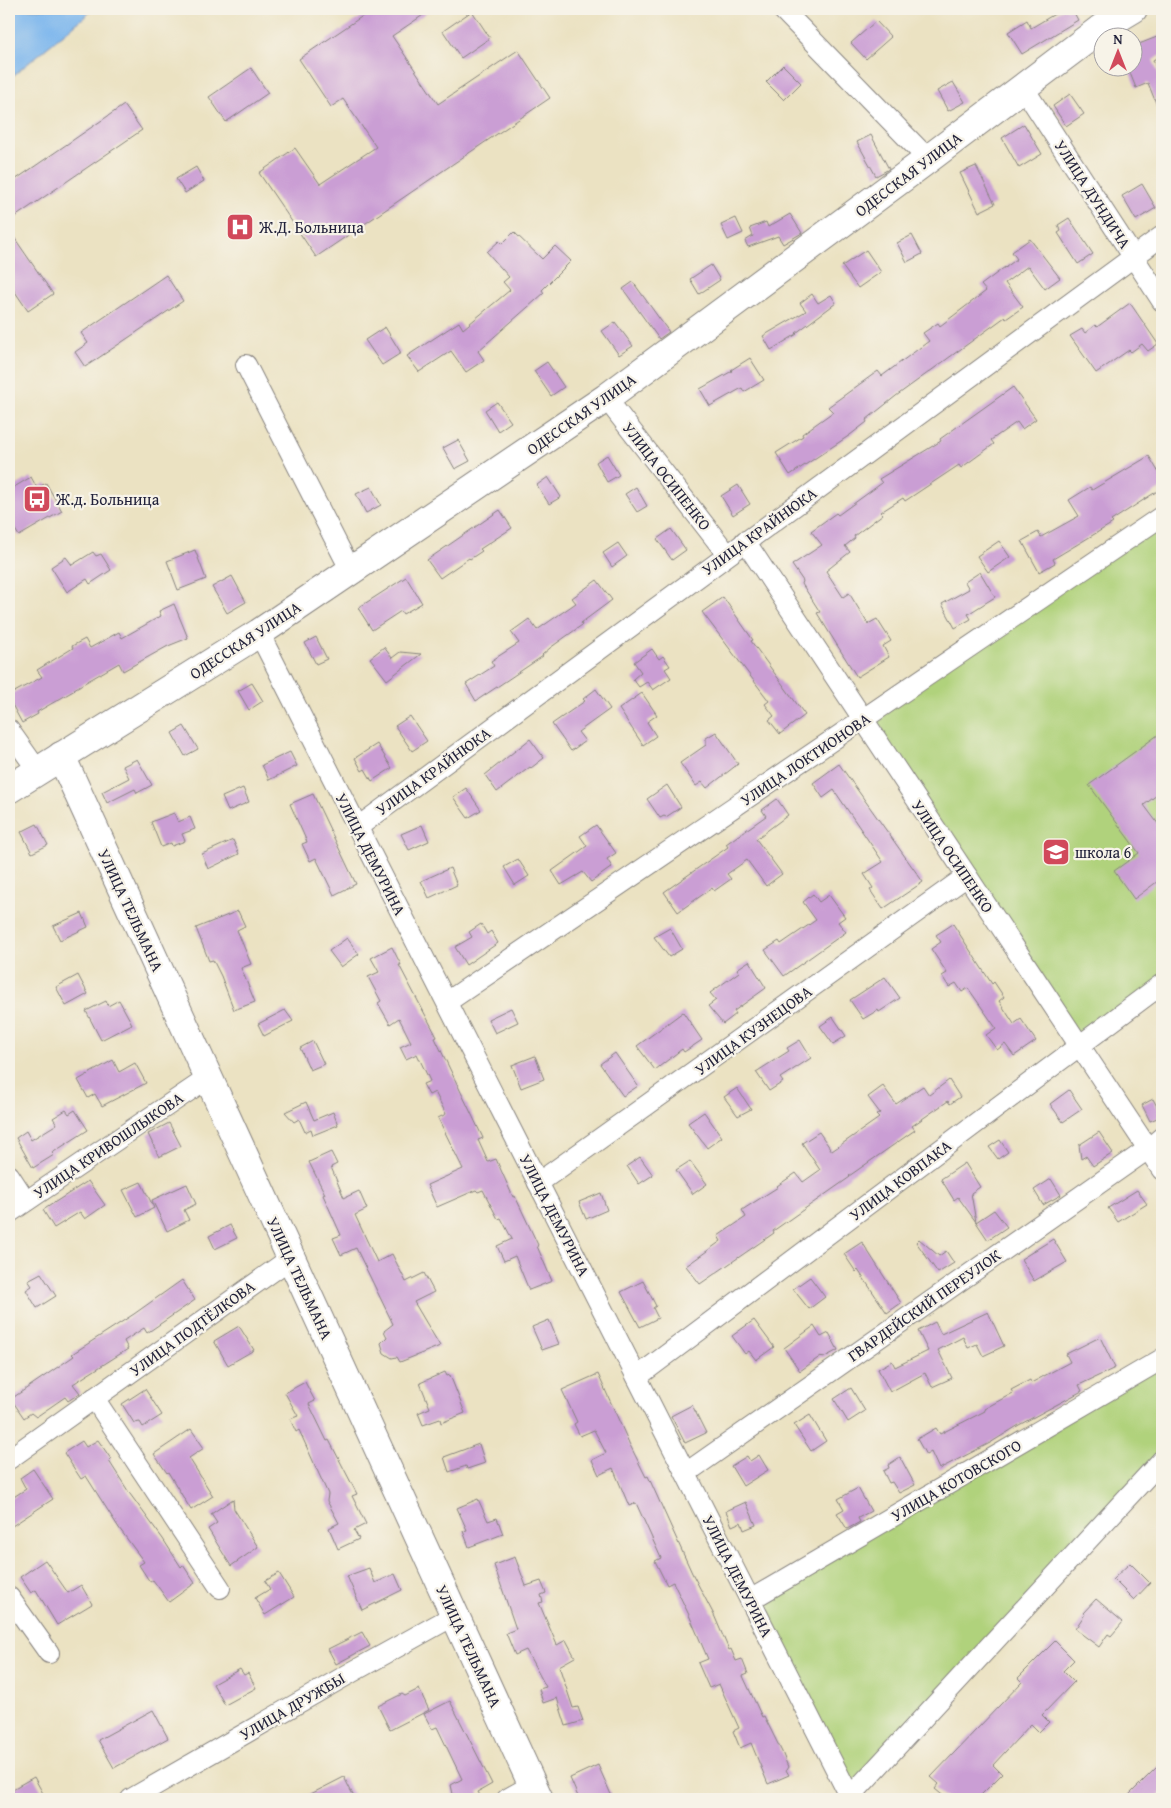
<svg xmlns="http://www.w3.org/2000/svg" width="1171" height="1808" viewBox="0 0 1171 1808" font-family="'Gentium Book Plus',serif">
<rect width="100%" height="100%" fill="#f7f3e8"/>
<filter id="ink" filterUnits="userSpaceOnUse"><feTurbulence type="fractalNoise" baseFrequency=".02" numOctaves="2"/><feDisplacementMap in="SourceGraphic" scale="10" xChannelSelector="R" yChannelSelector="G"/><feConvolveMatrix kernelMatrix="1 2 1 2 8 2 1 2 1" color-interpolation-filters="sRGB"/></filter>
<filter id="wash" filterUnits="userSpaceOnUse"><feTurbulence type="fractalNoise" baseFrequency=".0096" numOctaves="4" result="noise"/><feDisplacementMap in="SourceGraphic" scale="20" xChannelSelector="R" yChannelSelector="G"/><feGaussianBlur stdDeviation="1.12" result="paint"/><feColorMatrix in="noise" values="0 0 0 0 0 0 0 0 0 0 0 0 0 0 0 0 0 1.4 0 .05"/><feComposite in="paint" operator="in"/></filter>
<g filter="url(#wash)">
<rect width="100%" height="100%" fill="#ebe2c2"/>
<g fill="#b0d27b" stroke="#697a5b">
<polygon points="1162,516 1162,984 1079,1046 863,719"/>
<polygon points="1162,1359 1162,1460 850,1797 750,1600"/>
</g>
<polygon fill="#7cb6ed" stroke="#4f6c94" points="9,9 94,9 9,79"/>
<g id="blocks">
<g fill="#ca9ed4">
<polygon points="373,9 432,9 392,36 438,104 518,50 550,98 316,257 259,173 295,148 320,184 376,147 343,99 331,107 299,59"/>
<polygon points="1063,9 1072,9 1078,20 1022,54 1008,32 1027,20 1031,28"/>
<polygon points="472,11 490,38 461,58 443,31"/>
<polygon points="876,21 891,37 866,59 851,43"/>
<polygon points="1162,35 1162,55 1153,60 1162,83 1162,118 1148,83 1136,88 1128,68 1134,68 1134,46"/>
<polygon points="783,65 801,83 784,100 766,82"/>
<polygon points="251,68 268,93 226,122 209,97"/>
<polygon points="953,82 965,102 948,111 937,91"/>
<polygon points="1070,94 1084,114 1066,126 1053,106"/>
<polygon points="124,105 142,130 9,221 9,184"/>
<polygon points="1024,124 1042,154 1019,168 1002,138"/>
<polygon points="871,135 889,169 876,176 857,142"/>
<polygon points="976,166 995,204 979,212 960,173"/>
<polygon points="196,167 204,181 185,193 176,179"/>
<polygon points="1142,184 1156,208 1136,220 1122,196"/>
<polygon points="790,214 802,233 783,244 778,236 748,247 745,241 753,236 750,228 766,222 768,227"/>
<polygon points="736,218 743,233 728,240 721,225"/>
<polygon points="1069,218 1093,254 1078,264 1058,233 1061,231 1058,225"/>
<polygon points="9,230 53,294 28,311 9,283"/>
<polygon points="514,232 542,259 555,246 571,261 542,290 544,293 478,351 484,360 466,372 451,351 419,372 407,356 459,322 463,329 510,290 503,282 509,277 487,252 499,241 502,244"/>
<polygon points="912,235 922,254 907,262 897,243"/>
<polygon points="1030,239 1060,278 1045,289 1028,266 1005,283 1023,307 1006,319 1005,317 896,396 866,420 867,422 850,435 790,475 776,453 803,436 802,434 833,412 828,407 846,394 878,371 882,376 929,341 923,333 938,323 940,326 986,291 981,285 1005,267 1006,268 1006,267 1017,259 1012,252"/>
<polygon points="866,250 881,272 858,288 842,266"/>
<polygon points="711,265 720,280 699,294 690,279"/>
<polygon points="166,275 183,301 85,367 75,352 88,343 81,333"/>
<polygon points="633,282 669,332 659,339 623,289"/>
<polygon points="812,294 818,303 831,295 836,303 796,333 797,334 771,350 763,336 806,311 800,303"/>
<polygon points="1130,303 1158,344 1148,351 1142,344 1131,352 1129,350 1096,373 1070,336 1082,329 1085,333 1095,325 1097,327"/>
<polygon points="615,322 633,346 619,355 602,331"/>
<polygon points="385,327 401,353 382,365 365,340"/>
<polygon points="750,358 764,380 744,392 742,388 710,406 700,389 732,371 731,370"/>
<polygon points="547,362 564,387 551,396 534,371"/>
<polygon points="1013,387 1036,419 1022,429 1017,422 991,440 994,444 961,468 959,465 905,501 903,498 881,512 883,514 854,536 855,538 845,546 850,552 826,571 843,597 849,593 868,624 877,619 891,641 883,646 889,657 857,677 817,613 820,612 802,584 803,581 792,565 822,545 811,531 836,513 838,515 882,483 879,479 941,441 940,439"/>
<polygon points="497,402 511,422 498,431 485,410"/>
<polygon points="458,440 470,461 455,469 443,448"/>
<polygon points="607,455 619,475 607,482 596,462"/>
<polygon points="1149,456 1162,478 1162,488 1111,521 1113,523 1053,559 1055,563 1039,572 1022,541 1038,532 1041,537 1079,516 1069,500 1090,487 1092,490"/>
<polygon points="31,477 37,488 46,483 62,511 19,536 10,521 9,490"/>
<polygon points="548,477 561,497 549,504 537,485"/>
<polygon points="738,485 750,504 733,515 721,496"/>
<polygon points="371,487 381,505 366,513 356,494"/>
<polygon points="636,487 647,506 637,512 625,494"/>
<polygon points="500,510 512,528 480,549 482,551 470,559 469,558 440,578 427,560"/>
<polygon points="671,529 686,550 672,560 657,539"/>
<polygon points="999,541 1010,557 988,572 977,556"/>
<polygon points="618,543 627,556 612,567 603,553"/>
<polygon points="195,550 206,579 178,590 167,561"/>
<polygon points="93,552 96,556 101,554 111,570 90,584 87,579 67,592 51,567 66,557 72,565"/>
<polygon points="980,572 995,597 968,614 971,619 955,628 942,604 969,589 965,582"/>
<polygon points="232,576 246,602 227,613 212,587"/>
<polygon points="406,577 422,603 403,614 401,611 372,630 358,608"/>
<polygon points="597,580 612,600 581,623 582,625 550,648 542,655 543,656 476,701 466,684 494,666 491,661 519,643 511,632 529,619 537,630 576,603 572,598"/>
<polygon points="723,597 753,640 751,641 805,715 780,734 769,720 774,716 765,704 769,701 702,612"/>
<polygon points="174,604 188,638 168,646 123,671 119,663 74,689 75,690 37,712 38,714 22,723 9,699 9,695 42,677 37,670 73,648 72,646 85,639 90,648 119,632 122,638 161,616 159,611"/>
<polygon points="316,637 327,659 316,664 305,643"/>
<polygon points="384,647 392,658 400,652 421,654 387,680 370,658"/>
<polygon points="652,649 659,659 663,656 670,666 665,669 671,678 653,690 647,682 639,687 633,679 641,672 634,662"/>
<polygon points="252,683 263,701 249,710 238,691"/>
<polygon points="596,689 610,709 578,732 585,741 571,751 552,724 585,701 583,699"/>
<polygon points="642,693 657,715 647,722 656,736 643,745 619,709"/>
<polygon points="410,716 427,741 412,751 395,726"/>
<polygon points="184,726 198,749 185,756 172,733"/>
<polygon points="716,732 738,764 707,788 702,782 696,786 680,763 706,745 706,738"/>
<polygon points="1162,732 1162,791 1144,805 1162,829 1162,878 1134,899 1114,871 1139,853 1089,785"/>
<polygon points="530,739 544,758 531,768 530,767 497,792 485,775"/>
<polygon points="377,744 392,768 372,781 365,769 362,771 355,758"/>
<polygon points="290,752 297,766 269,780 262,765"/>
<polygon points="137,759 152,785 137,793 135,789 107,803 102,792 129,778 123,766"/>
<polygon points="839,764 923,882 883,909 870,890 873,888 864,874 883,862 834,790 823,798 813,783"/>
<polygon points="667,785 681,807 666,817 664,816 660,818 647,799"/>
<polygon points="243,788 249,802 228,811 222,797"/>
<polygon points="466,788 481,810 468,818 453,797"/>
<polygon points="313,794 356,884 334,895 316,858 310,861 302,844 307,842 290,804"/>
<polygon points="777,799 788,815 756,839 782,874 766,886 747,860 727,874 731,879 714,891 712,888 678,912 664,892 728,847 726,844 766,816 762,810"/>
<polygon points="174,813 178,822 190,817 195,829 182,834 185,841 172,846 171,843 161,847 151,822"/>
<polygon points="37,824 48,845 32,853 21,832"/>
<polygon points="422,825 429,841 409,850 401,834"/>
<polygon points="596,825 616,853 607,859 612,867 591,882 583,872 561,885 552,871 587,846 580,836"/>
<polygon points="233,840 239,854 208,869 202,854"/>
<polygon points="518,859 529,876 515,885 504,867"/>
<polygon points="450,868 457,885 429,898 421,881"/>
<polygon points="813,894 819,902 829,895 845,917 838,922 846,932 784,976 765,950 779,941 781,944 816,920 803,902"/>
<polygon points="238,911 245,926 237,930 251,964 241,968 255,1002 234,1010 221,976 213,960 209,961 196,928"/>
<polygon points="82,913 88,927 60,940 53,926"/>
<polygon points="481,924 487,934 491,931 498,943 466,965 455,947 472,937 469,932"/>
<polygon points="953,924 992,984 994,982 1004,997 999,1001 1014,1024 1021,1019 1036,1041 1014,1056 1005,1044 997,1050 986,1035 996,1028 968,988 962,992 956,983 949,987 942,976 947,973 931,949 941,942 936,935"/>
<polygon points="670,928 682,949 669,957 654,937"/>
<polygon points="347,938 359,954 341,967 329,951"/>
<polygon points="392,947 401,965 399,965 437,1037 435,1038 483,1138 478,1140 488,1162 496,1159 513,1197 515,1196 538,1245 537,1246 552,1281 529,1290 515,1256 504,1261 497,1246 512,1239 501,1218 498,1219 483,1190 478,1192 476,1190 437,1207 427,1185 463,1169 438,1118 446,1114 435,1092 429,1095 423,1084 430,1081 417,1054 406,1059 400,1047 411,1042 399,1018 390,1024 378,1003 381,1001 368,977 379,972 371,958"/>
<polygon points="749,961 766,988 734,1011 736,1014 723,1024 708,1006 716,1000 710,993 739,972 737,969"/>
<polygon points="78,975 88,994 66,1006 56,987"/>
<polygon points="885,977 900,998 879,1012 878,1010 863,1019 850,1000"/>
<polygon points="119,1000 132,1024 101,1040 86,1011 106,1001 108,1006"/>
<polygon points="511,1008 518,1022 495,1033 488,1019"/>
<polygon points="285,1010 293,1021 264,1036 258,1024"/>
<polygon points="683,1012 702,1040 684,1052 682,1049 655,1070 637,1046"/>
<polygon points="833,1017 846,1036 833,1044 820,1026"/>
<polygon points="800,1040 811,1058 780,1078 783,1082 769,1091 756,1072 789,1051 787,1048"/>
<polygon points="313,1041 324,1064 310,1070 300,1048"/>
<polygon points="615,1053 638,1086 623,1096 600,1064"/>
<polygon points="535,1056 544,1079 521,1088 512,1065"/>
<polygon points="113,1060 119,1072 135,1063 146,1083 102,1106 95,1094 88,1098 78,1080"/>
<polygon points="949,1080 960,1097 950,1104 948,1101 912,1126 915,1130 849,1176 850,1177 773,1231 774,1233 700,1284 686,1266 721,1241 718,1236 746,1217 742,1210 778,1187 777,1186 796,1173 803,1182 820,1170 802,1143 819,1132 832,1151 879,1118 876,1115 880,1113 868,1097 883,1086 896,1104 923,1086 929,1095"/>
<polygon points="737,1088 751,1109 738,1116 724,1097"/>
<polygon points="1069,1090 1082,1109 1063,1122 1050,1104"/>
<polygon points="1153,1099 1162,1116 1150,1121 1142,1105"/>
<polygon points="306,1102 314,1120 333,1112 338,1125 313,1135 311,1129 305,1132 299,1119 294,1122 285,1112"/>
<polygon points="66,1110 69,1114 75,1110 88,1130 52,1153 54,1155 33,1168 16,1138 26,1131 31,1140 57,1124 53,1118"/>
<polygon points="704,1112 722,1137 707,1148 688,1123"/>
<polygon points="169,1123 181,1146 159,1157 148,1134"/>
<polygon points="1099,1132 1113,1153 1093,1166 1086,1156 1081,1159 1079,1145"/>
<polygon points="1000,1140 1008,1152 998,1159 989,1147"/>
<polygon points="331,1152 337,1164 331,1167 344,1198 359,1191 367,1209 355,1215 377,1262 392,1254 406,1282 424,1273 434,1292 414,1302 440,1346 400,1362 397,1357 392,1358 384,1353 381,1343 387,1337 384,1331 393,1324 356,1248 341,1255 333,1238 341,1235 323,1195 325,1194 309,1162"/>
<polygon points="640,1157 653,1175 639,1184 627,1166"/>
<polygon points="690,1161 707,1184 693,1194 676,1170"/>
<polygon points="965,1163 980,1187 971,1193 976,1222 958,1197 954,1200 941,1179"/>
<polygon points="1051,1179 1061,1195 1043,1205 1034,1190"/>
<polygon points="88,1181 105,1205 85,1219 80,1212 54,1228 43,1210"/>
<polygon points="141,1182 154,1208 137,1217 123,1190"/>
<polygon points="187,1184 196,1204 184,1210 189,1220 167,1231 152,1200"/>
<polygon points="1137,1190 1147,1204 1118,1222 1108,1208"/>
<polygon points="601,1193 607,1210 586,1219 579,1202"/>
<polygon points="994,1210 1007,1227 988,1240 976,1222"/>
<polygon points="230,1225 237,1238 215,1249 209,1236"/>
<polygon points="919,1239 939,1256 946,1251 954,1263 938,1273 916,1242"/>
<polygon points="1053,1239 1067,1262 1034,1281 1021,1259"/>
<polygon points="862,1242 901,1303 887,1313 858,1270 856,1272 844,1254"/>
<polygon points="41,1273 56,1296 37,1308 26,1290 32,1286 28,1280"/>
<polygon points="810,1277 825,1297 809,1309 793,1289"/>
<polygon points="182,1280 195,1300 147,1333 144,1328 124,1341 128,1349 73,1384 80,1393 68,1401 65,1397 36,1417 31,1413 24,1418 11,1399 74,1356 72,1354 134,1314"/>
<polygon points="643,1281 656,1306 653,1308 658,1318 640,1327 621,1292"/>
<polygon points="988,1312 1004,1346 983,1356 977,1344 968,1348 963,1337 938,1350 952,1378 932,1387 925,1373 890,1392 878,1369 892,1361 895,1367 928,1351 918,1331 935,1322 941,1334"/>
<polygon points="549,1320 559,1344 542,1350 532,1327"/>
<polygon points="754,1320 774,1347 756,1360 749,1351 745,1354 732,1336"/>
<polygon points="239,1326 254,1350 228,1365 214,1341"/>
<polygon points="814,1326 821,1337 829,1333 838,1350 823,1358 821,1356 800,1371 784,1348"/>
<polygon points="1100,1337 1115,1368 1079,1385 1082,1391 1019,1425 990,1443 939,1469 931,1452 926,1455 917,1439 936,1428 940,1434 985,1411 984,1409 1013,1393 1011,1390 1030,1380 1031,1383 1070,1362 1066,1354"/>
<polygon points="445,1372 447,1376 450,1375 465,1413 441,1423 440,1419 423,1425 418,1413 430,1408 420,1383"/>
<polygon points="598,1374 629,1443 646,1477 648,1476 692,1573 714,1615 729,1650 731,1649 736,1661 742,1659 748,1674 743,1676 762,1717 764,1716 782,1752 788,1767 786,1770 789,1775 768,1784 751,1743 740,1748 733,1731 739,1728 719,1684 709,1688 698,1663 708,1659 689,1615 673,1582 667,1585 655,1561 661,1558 636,1503 629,1506 613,1468 599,1475 592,1460 606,1453 594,1430 580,1436 574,1424 577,1422 562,1390"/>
<polygon points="305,1382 315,1401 309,1404 327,1441 329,1440 357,1494 352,1496 366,1524 354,1530 359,1539 338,1549 329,1528 339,1523 327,1501 328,1494 299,1430 296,1432 290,1419 298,1416 285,1393"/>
<polygon points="851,1388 865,1411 848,1422 834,1399"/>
<polygon points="145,1389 162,1415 143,1427 140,1422 134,1423 122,1404"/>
<polygon points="692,1405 706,1433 685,1443 671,1416"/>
<polygon points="810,1415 826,1441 811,1451 794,1425"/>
<polygon points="191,1429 204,1448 189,1458 213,1496 191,1510 168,1472 167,1473 154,1454"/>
<polygon points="98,1440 111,1459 109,1461 130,1494 163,1539 181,1567 183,1565 195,1583 169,1602 153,1580 150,1582 139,1565 144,1562 119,1528 86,1476 81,1479 64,1453 82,1441 86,1447"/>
<polygon points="479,1444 485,1463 467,1469 466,1466 449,1472 444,1457"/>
<polygon points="759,1455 768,1470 743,1486 731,1466 747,1456 750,1461"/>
<polygon points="900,1457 915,1485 899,1493 892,1482 889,1483 883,1471 889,1468 888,1465"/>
<polygon points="33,1469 53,1499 9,1528 9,1500 26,1489 20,1478"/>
<polygon points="858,1488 871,1511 858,1518 860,1522 847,1529 837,1513 844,1509 838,1499"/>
<polygon points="233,1499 234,1509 258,1547 231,1566 208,1529 217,1523 211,1514"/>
<polygon points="478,1499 488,1521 497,1518 503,1534 469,1547 463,1531 467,1530 457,1508"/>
<polygon points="746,1502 756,1525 744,1530 741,1522 732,1526 726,1511"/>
<polygon points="515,1557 526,1586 541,1581 546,1593 541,1595 543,1602 539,1603 557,1645 566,1640 575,1657 559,1666 573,1708 578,1707 583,1721 566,1726 557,1698 543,1703 539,1689 546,1687 526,1650 515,1655 506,1633 516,1629 494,1565"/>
<polygon points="45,1560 68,1593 81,1585 92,1604 57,1625 36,1590 31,1593 20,1577"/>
<polygon points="1130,1563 1150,1583 1134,1600 1113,1579"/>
<polygon points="369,1568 375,1583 395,1574 402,1590 362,1610 347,1576"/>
<polygon points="279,1573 294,1597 265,1615 255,1598 270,1589 265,1581"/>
<polygon points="1096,1599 1123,1622 1111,1636 1108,1634 1099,1647 1075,1629 1085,1614 1083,1613"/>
<polygon points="362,1632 370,1646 336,1664 328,1649"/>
<polygon points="1055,1641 1074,1660 1063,1671 1074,1682 1042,1715 1049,1722 1039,1732 1031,1724 993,1765 1002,1774 977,1799 947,1799 935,1789 939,1784 931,1777 1022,1682 1018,1678"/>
<polygon points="240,1669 244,1675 248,1673 256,1688 225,1705 213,1684"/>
<polygon points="419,1689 429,1710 390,1730 378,1706 402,1694 405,1696"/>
<polygon points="450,1701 492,1784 478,1792 482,1799 454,1799 451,1785 462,1779 437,1727 432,1729 424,1714"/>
<polygon points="153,1710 168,1738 114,1768 98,1740"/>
<polygon points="1162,1762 1162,1792 1155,1799 1125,1799"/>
<polygon points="598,1765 613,1799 579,1799 570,1778"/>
<polygon points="34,1777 46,1799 9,1799 9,1791"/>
<polygon points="344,1777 355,1799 301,1799"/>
</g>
</g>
</g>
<g filter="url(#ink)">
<use href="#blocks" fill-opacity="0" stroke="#86827e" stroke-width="1"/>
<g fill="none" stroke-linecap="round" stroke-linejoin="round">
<g stroke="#86827e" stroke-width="22">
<g id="street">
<polyline points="782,9 928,159"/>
<polyline points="1023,87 1162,301"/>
<polyline points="246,365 351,571"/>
<polyline points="606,398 727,554"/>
<polyline points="745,541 1162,1170"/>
<polyline points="259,633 850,1797"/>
<polyline points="9,730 38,771"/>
<polyline points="358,827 1162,236"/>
<polyline points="447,1002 1162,516"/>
<polyline points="9,1175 26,1201"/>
<polyline points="538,1183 967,876"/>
<polyline points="9,1213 208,1078"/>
<polyline points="637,1377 1162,984"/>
<polyline points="94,1398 220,1588"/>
<polyline points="9,1459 291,1258"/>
<polyline points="686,1473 1148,1149 1162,1137"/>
<polyline points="9,1597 49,1653"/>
<polyline points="750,1600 1162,1359"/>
<polyline points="131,1799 354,1671 455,1615"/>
<polyline points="507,1799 532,1785"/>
<polyline points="848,1799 1162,1460"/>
</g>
</g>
<g stroke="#86827e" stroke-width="30">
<g id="secondary">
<polyline points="61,756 539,1799"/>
<polyline points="9,789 259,633 606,398 931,157 1103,27 1133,9"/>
</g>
</g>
<use href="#street" stroke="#fff" stroke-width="20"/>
<use href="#secondary" stroke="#fff" stroke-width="28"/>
</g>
</g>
<defs>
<g id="hospital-square" transform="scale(1.4375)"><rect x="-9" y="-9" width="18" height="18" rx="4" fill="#d1495b" stroke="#f7f3e8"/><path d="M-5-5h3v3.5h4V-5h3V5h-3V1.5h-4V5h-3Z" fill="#fff"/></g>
<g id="bus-square" transform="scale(1.4375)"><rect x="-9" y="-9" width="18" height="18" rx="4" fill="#d1495b" stroke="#f7f3e8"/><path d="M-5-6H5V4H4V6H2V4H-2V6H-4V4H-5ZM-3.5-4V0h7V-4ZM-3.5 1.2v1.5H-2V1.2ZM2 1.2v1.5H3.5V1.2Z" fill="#fff"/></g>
<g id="school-square" transform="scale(1.4375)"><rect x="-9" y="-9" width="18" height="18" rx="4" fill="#d1495b" stroke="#f7f3e8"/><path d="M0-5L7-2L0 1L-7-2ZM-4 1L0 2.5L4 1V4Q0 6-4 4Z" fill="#fff"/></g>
</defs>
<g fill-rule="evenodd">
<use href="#hospital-square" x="240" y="227"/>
<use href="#bus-square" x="37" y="499"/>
<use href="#school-square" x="1056" y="852"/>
</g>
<g text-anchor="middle" stroke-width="4.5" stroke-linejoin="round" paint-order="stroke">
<g font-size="16" fill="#22223b" stroke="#f7f3e8">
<text transform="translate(908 174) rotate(-37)" y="6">ОДЕССКАЯ УЛИЦА</text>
<text transform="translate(1093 194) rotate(57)" y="6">УЛИЦА ДУНДИЧА</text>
<text transform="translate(581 414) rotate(-35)" y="6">ОДЕССКАЯ УЛИЦА</text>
<text transform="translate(667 476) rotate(52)" y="6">УЛИЦА ОСИПЕНКО</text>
<text transform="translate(759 531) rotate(-36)" y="6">УЛИЦА КРАЙНЮКА</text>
<text transform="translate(245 640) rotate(-33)" y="6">ОДЕССКАЯ УЛИЦА</text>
<text transform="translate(805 759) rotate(-34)" y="6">УЛИЦА ЛОКТИОНОВА</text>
<text transform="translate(433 771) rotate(-36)" y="6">УЛИЦА КРАЙНЮКА</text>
<text transform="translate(371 854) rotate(63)" y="6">УЛИЦА ДЕМУРИНА</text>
<text transform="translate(953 856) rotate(56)" y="6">УЛИЦА ОСИПЕНКО</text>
<text transform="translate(131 910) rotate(65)" y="6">УЛИЦА ТЕЛЬМАНА</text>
<text transform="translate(753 1030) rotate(-36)" y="6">УЛИЦА КУЗНЕЦОВА</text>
<text transform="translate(108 1145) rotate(-34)" y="6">УЛИЦА КРИВОШЛЫКОВА</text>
<text transform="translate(900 1180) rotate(-37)" y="6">УЛИЦА КОВПАКА</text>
<text transform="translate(555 1215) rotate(63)" y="6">УЛИЦА ДЕМУРИНА</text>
<text transform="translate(300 1278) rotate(65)" y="6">УЛИЦА ТЕЛЬМАНА</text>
<text transform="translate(924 1305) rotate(-35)" y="6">ГВАРДЕЙСКИЙ ПЕРЕУЛОК</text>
<text transform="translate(192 1328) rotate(-36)" y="6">УЛИЦА ПОДТЁЛКОВА</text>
<text transform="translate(956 1480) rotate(-30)" y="6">УЛИЦА КОТОВСКОГО</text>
<text transform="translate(738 1576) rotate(63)" y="6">УЛИЦА ДЕМУРИНА</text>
<text transform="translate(469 1646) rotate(65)" y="6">УЛИЦА ТЕЛЬМАНА</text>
<text transform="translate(292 1706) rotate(-30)" y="6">УЛИЦА ДРУЖБЫ</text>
</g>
<g font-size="16" fill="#22223b" stroke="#f7f3e8" text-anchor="start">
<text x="259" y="233">Ж.Д. Больница</text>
<text x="56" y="505">Ж.д. Больница</text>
<text x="1075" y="858">школа 6</text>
</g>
</g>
<rect width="1171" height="1808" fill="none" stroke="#f7f3e8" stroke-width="30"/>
<g transform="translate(1118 52)"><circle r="24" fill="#f7f3e8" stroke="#a29fa3"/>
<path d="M0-4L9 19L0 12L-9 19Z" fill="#d1495b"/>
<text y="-8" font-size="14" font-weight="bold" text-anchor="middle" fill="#22223b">N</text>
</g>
</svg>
